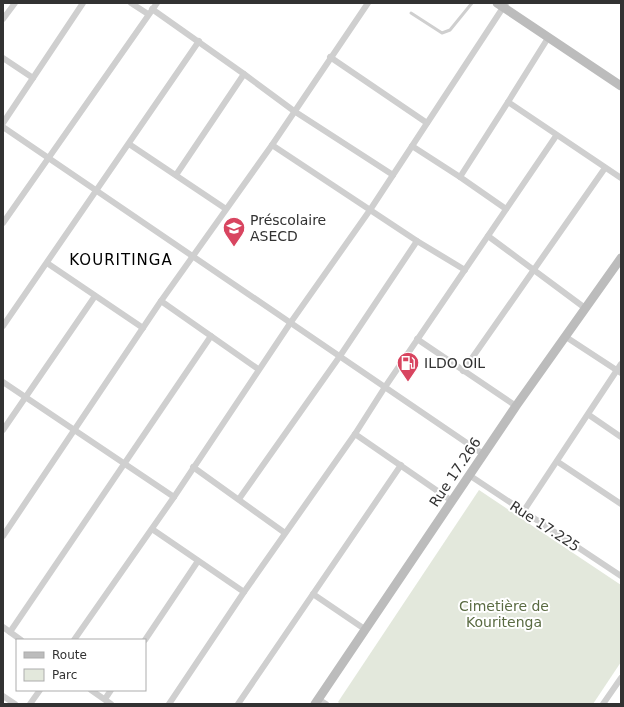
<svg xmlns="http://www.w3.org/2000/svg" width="624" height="707" viewBox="0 0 624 707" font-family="'DejaVu Sans',sans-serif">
<rect width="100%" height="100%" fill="#fff"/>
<polygon fill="#e3e8dc" points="479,490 621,585 621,662 593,704 340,704 338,702"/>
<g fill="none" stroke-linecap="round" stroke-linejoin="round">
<polyline stroke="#cfcfcf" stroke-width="3" points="411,13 442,33 450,30 472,3"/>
<g stroke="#cfcfcf" stroke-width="6">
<polyline points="131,3 148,14"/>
<polyline points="152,9 244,74"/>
<polyline points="3,19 15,3"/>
<polyline points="548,38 508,102 621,178"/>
<polyline points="330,57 427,123"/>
<polyline points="3,58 33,78"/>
<polyline points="3,123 83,3"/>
<polyline points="3,127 483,454"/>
<polyline points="129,144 226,209"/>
<polyline points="272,145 417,241 465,270"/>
<polyline points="412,146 460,177"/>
<polyline points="176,175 244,74 294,111 393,175"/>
<polyline points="506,209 460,177 508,102"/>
<polyline points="3,223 157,3"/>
<polyline points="488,236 585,308"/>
<polyline points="47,263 143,328"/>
<polyline points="161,301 258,369"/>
<polyline points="3,326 199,41"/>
<polyline points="566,337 621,373"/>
<polyline points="417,339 516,406"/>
<polyline points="463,371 605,168"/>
<polyline points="3,382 174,497"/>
<polyline points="589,415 621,437"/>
<polyline points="3,430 95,296"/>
<polyline points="355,434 452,501"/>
<polyline points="558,462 621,504"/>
<polyline points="193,467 285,533"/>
<polyline points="469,475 621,576"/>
<polyline points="239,499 340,356 417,241"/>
<polyline points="523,512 621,364"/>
<polyline points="152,529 244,592"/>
<polyline points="3,536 161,301 272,145 368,3"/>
<polyline points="313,594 366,630"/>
<polyline points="3,627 21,640"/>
<polyline points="10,632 211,336"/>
<polyline points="74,640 174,497 291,322 370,210 506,3"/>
<polyline points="145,640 198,561"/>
<polyline points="91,690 111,704"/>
<polyline points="3,696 15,704"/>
<polyline points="105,699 111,690"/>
<polyline points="318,699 326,704"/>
<polyline points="30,704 40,690"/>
<polyline points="169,704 244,592 355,434 385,387 556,136"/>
<polyline points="238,704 401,465"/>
<polyline points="603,704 621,678"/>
</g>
<g stroke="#bcbcbc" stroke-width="9">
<polyline points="497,3 621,86"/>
<polyline points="315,704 516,406 621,258"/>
</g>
</g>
<defs>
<g id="school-pin" transform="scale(1.15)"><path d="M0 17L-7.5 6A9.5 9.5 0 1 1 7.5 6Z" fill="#d84560" stroke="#fff"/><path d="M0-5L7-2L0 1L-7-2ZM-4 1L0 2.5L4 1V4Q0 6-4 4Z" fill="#fff"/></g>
<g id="fuel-pin" transform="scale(1.15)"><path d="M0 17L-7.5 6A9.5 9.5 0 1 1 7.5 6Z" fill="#d84560" stroke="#fff"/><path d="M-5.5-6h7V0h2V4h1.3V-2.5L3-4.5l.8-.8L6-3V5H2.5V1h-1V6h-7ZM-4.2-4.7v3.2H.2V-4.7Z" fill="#fff"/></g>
</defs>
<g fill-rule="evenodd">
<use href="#school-pin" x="234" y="228"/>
<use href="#fuel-pin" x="408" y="363"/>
</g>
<g text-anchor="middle" stroke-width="4" stroke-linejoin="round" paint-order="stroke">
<g font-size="14" fill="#323232" stroke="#fff" text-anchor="start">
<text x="250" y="225">Préscolaire<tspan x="250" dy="16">ASECD</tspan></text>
<text x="424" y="368">ILDO OIL</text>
</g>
<g font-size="14" fill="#323232" stroke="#fff">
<text transform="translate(455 472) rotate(-56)" y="5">Rue 17.266</text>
<text transform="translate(545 526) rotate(33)" y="5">Rue 17.225</text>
</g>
<g font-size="14" fill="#5a6b42" stroke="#fff">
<text x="504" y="611">Cimetière de<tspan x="504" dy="16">Kouritenga</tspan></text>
</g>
<g font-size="15" letter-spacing="1" fill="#000" stroke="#fff">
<text x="121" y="265">KOURITINGA</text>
</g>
</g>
<rect width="624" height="707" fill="none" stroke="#323232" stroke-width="8"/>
<rect x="16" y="639" width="130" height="52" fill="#ffffff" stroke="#adadad"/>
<rect x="24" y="652" width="20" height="6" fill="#bcbcbc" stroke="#adadad"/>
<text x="52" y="659" font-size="12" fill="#323232">Route</text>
<rect x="24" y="669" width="20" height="12" fill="#e3e8dc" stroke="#adadad"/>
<text x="52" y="679" font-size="12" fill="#323232">Parc</text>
</svg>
